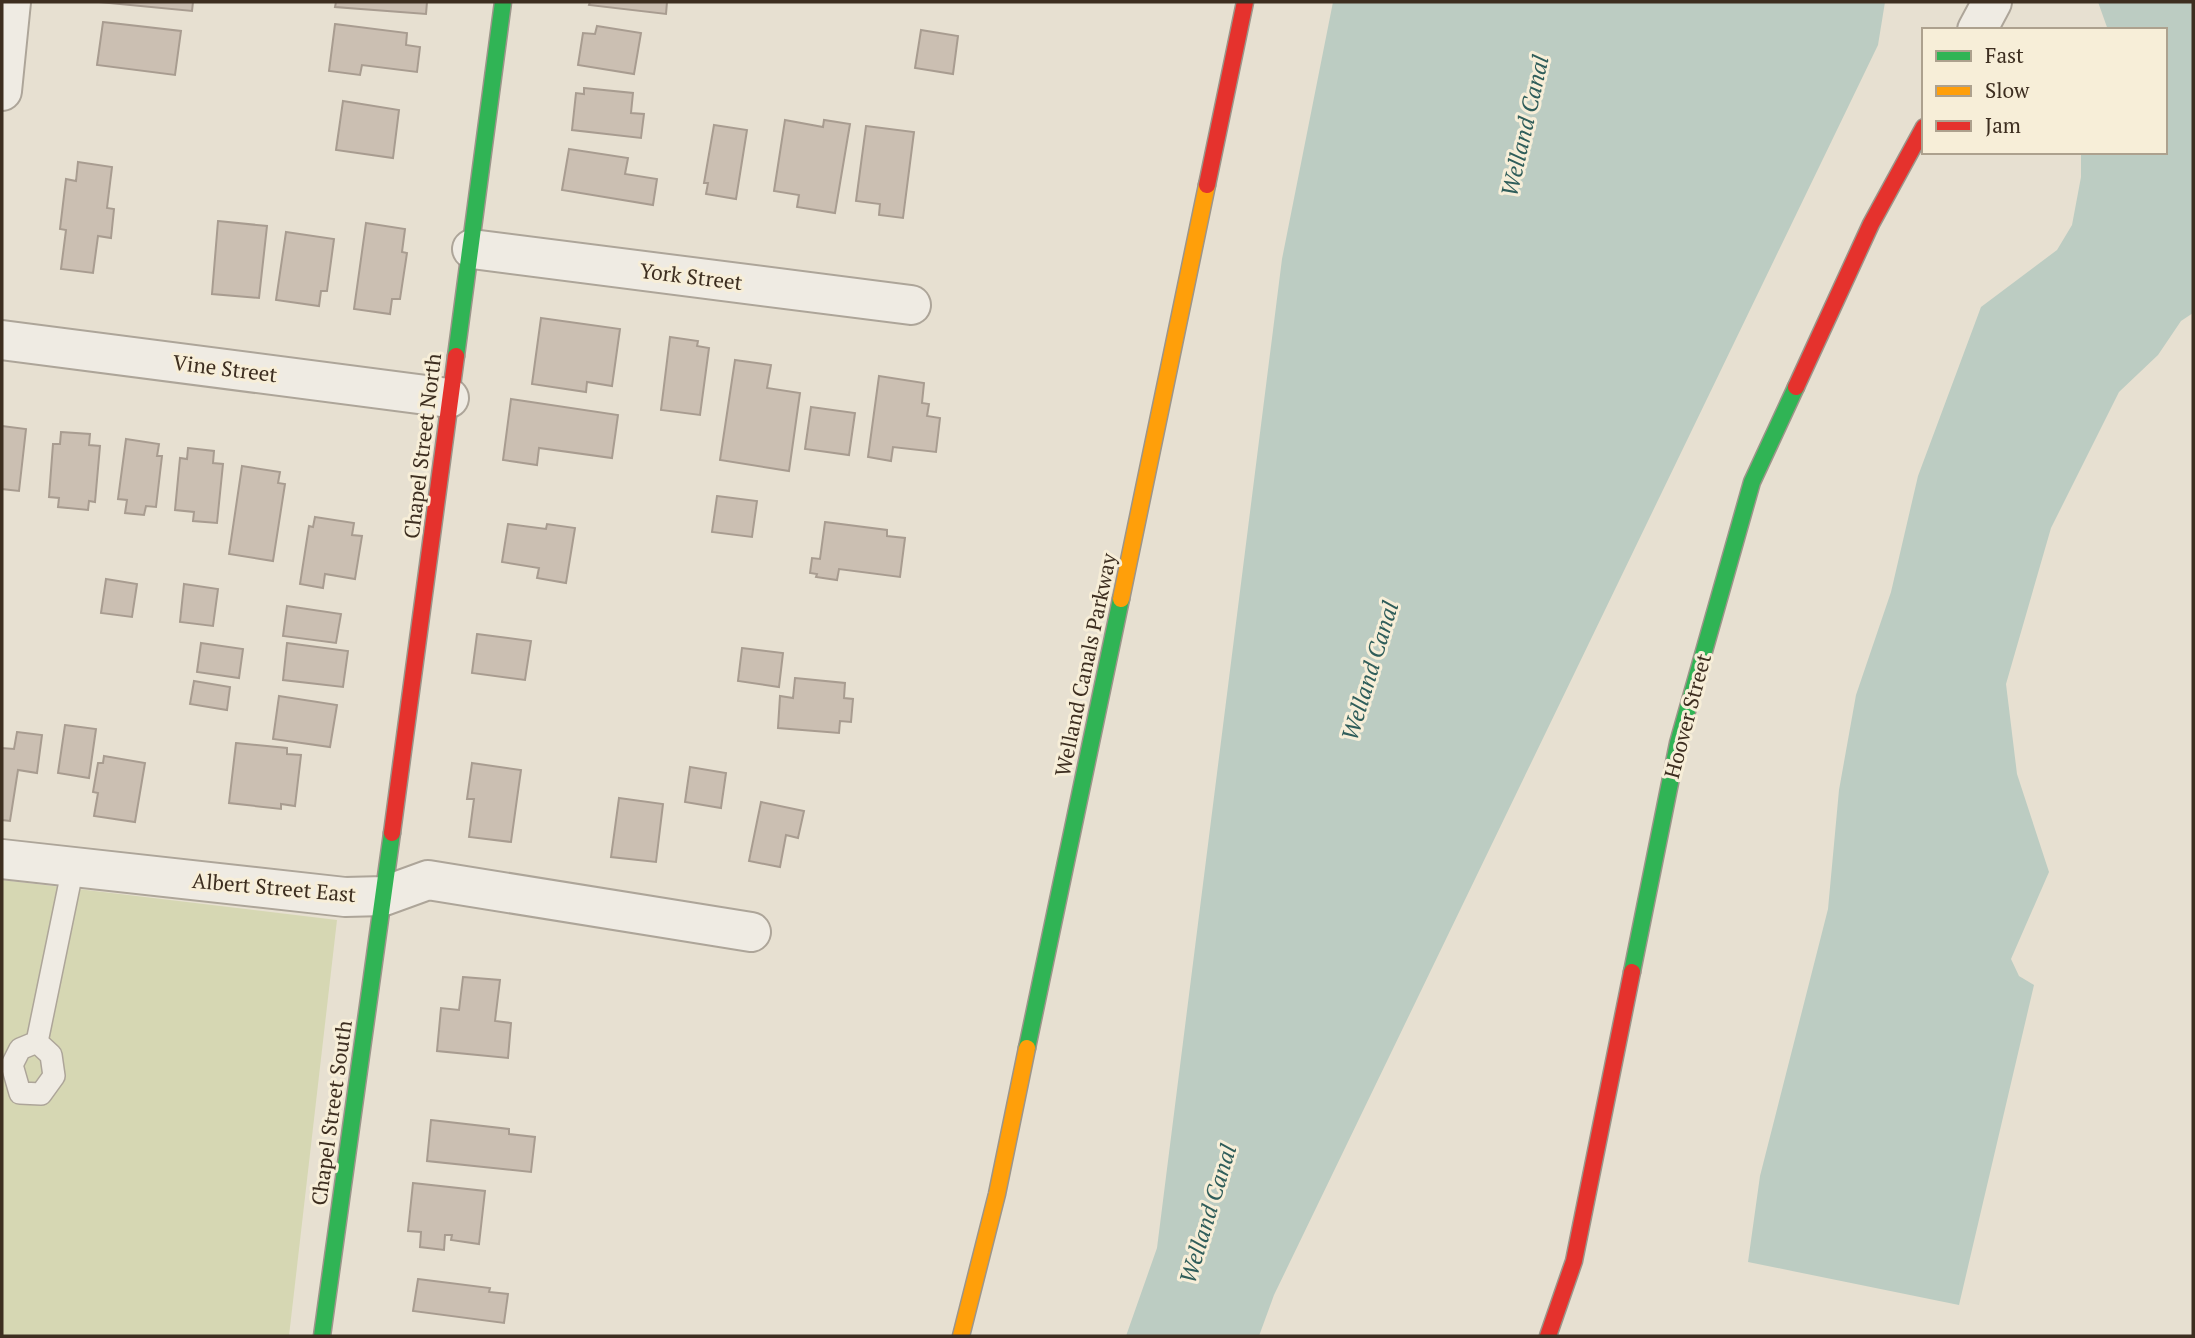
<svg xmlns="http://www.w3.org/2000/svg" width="2195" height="1338" viewBox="0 0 2195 1338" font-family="'PT Serif',serif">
<rect width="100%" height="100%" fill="#e7e0d1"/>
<polygon fill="#d6d7b3" points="2,880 337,920 289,1336 2,1336"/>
<g fill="#bcccc2">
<polygon points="1333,2 1885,2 1878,45 1274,1295 1259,1336 1126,1336 1157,1248 1282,259"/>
<polygon points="2098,2 2193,2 2193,313 2181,321 2158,355 2119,392 2051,528 2006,684 2017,774 2049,872 2011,959 2019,976 2034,985 1959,1305 1748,1262 1760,1176 1828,909 1839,790 1856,695 1891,592 1918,476 1981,307 2057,250 2072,225 2081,177 2081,152 2165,152 2165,30 2108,30"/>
</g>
<g fill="#cbbfb2" stroke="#a89c90" stroke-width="2">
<polygon points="99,2 193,2 192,11"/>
<polygon points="336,2 427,2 426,14 335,7"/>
<polygon points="590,2 667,2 666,14 589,5"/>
<polygon points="103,22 181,31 175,75 97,65"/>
<polygon points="335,24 407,33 406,45 420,47 417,72 362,65 360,75 329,71"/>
<polygon points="597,26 641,33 634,74 578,65 583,33 595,34"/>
<polygon points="921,30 958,36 953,74 915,68"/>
<polygon points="584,88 633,93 631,113 644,114 641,138 572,130 576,93 584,94"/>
<polygon points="343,101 399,110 393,158 336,150"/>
<polygon points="785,120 823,127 824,120 850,124 835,213 797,207 799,195 774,191"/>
<polygon points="714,125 747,130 736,199 706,194 708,183 704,183"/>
<polygon points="866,126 914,132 903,218 879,215 880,204 856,201"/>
<polygon points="569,149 628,158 625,174 657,179 653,205 562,190"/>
<polygon points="78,162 112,167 107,208 114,209 111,238 98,236 93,273 61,269 66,230 60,229 66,179 76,181"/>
<polygon points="218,221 267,226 259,298 212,294"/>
<polygon points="366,223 405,229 402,252 407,253 400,299 392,299 390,314 354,309"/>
<polygon points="286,232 334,239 327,291 321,291 319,306 276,300"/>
<polygon points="541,318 620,329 612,386 587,382 586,392 532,384"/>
<polygon points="670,337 698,341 697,346 709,348 700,415 661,410"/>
<polygon points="735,360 771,365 767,388 800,393 789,471 720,460"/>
<polygon points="879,376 924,383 922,403 929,404 927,416 940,418 936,452 893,447 891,461 868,457"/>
<polygon points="511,399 618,415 612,458 539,448 537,465 503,460"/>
<polygon points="811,407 855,413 849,455 805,449"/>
<polygon points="2,426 26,429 19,491 2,489"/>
<polygon points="61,432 90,434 89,445 100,446 95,502 89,501 88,510 58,507 59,498 49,497 53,444 60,444"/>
<polygon points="126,439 159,444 157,456 162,456 156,507 146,506 144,515 125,513 127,500 118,499"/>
<polygon points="188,448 214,451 213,463 223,464 217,523 193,521 194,512 175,510 180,458 187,459"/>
<polygon points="242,466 280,472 278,483 285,484 273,561 229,554"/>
<polygon points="717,496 757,501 752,537 712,532"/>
<polygon points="315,517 354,523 352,535 362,536 355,579 325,574 323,588 300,584 309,526 313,527"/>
<polygon points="825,522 887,530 887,536 905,538 900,577 839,569 837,580 816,577 817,574 810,573 812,558 820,559"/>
<polygon points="508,524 546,529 547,524 575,528 566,583 537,578 539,568 502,562"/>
<polygon points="106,579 137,584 132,617 101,613"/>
<polygon points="184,584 218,589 213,626 180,622"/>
<polygon points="287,606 341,614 336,643 283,636"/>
<polygon points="477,634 531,641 525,680 472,673"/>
<polygon points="201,643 243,649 239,678 197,672"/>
<polygon points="287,643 348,651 343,687 283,680"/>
<polygon points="742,648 783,653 779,687 738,681"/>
<polygon points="795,678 845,683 844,698 853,699 851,722 840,721 839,733 778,728 780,696 793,698"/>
<polygon points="194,681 230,687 227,710 190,704"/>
<polygon points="279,696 337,705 330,747 273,739"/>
<polygon points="65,725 96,729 89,778 58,773"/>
<polygon points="17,732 42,735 37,773 18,770 10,821 2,820 2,748 14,749"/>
<polygon points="236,743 287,748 287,754 301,755 295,806 281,804 281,809 229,803"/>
<polygon points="104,756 145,763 135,822 94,816 98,793 93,792 98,763 103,763"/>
<polygon points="472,763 521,770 511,842 469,837 474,799 467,799"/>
<polygon points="690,767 726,773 721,808 685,802"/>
<polygon points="619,798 663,804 656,862 611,857"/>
<polygon points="761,802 804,811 798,838 786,835 780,867 749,861"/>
<polygon points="463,977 500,980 495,1021 511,1023 508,1058 437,1051 441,1008 459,1010"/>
<polygon points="431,1120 509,1129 509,1134 535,1137 531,1172 427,1161"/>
<polygon points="413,1183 485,1191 479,1244 451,1240 452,1235 445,1235 444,1250 420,1247 421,1232 408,1231"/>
<polygon points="418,1279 490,1288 489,1292 508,1294 504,1323 413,1311"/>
</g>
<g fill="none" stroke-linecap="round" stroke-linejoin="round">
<g stroke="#ada599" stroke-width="24">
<polyline id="lane" points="37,1042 20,1049 12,1065 20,1093 41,1094 54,1076 51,1055 37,1042 73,867"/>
</g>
<g stroke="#ada599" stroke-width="42">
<g id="street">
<polyline points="1977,30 1992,2"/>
<polyline points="2,91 11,2"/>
<polyline points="472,249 911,305"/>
<polyline points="2,340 449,398"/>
<polyline points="2,859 345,897 384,896 428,880 751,932"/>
</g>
</g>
<g stroke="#9c958a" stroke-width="19">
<g id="fast">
<polyline points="456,356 503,2"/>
<polyline points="1632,972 1678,743 1752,482 1796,387"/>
<polyline points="1027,1048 1121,599"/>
<polyline points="322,1336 392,833"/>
</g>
</g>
<g stroke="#9c958a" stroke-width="19">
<g id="slow">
<polyline points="1121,599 1207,185"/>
<polyline points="961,1336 997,1194 1027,1048"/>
</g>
</g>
<g stroke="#9c958a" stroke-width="19">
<g id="jam">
<polyline points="1207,185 1245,2"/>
<polyline points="1796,387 1871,224 1924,127"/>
<polyline points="392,833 456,356"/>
<polyline points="1548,1336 1574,1261 1632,972"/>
</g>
</g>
<use href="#lane" stroke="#efebe3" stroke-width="21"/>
<use href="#street" stroke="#efebe3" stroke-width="38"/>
<use href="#fast" stroke="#30b455" stroke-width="16"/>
<use href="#slow" stroke="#ff9f0a" stroke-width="16"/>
<use href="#jam" stroke="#e5322d" stroke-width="16"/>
</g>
<g text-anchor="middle" stroke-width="6" stroke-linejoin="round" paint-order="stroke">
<g font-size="21" fill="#3d2e20" stroke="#f7eed8">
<text transform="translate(691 277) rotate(7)" y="7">York Street</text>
<text transform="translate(225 369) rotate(7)" y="7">Vine Street</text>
<text transform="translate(423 446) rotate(-83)" y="7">Chapel Street North</text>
<text transform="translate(1086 665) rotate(-78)" y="7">Welland Canals Parkway</text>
<text transform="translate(1688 716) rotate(-75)" y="7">Hoover Street</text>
<text transform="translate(274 888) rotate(5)" y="7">Albert Street East</text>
<text transform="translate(332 1113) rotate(-82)" y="7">Chapel Street South</text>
</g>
<g font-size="23" font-style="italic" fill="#2f5d5a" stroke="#f7eed8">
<text transform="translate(1525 126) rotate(-77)" y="8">Welland Canal</text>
<text transform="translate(1370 671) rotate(-73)" y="8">Welland Canal</text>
<text transform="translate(1208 1214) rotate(-73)" y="8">Welland Canal</text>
</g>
</g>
<rect width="2195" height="1338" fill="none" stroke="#3d2e20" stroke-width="7"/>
<rect x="1922" y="28" width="245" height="126" fill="#f7eed8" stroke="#ada18e" stroke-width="2"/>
<rect x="1936" y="51" width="35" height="10" fill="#30b455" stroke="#ada18e" stroke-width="2"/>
<text x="1985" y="63" font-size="21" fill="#3d2e20">Fast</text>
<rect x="1936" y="86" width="35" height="10" fill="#ff9f0a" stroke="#ada18e" stroke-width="2"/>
<text x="1985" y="98" font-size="21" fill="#3d2e20">Slow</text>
<rect x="1936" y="121" width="35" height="10" fill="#e5322d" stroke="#ada18e" stroke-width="2"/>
<text x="1985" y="133" font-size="21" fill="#3d2e20">Jam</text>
</svg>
